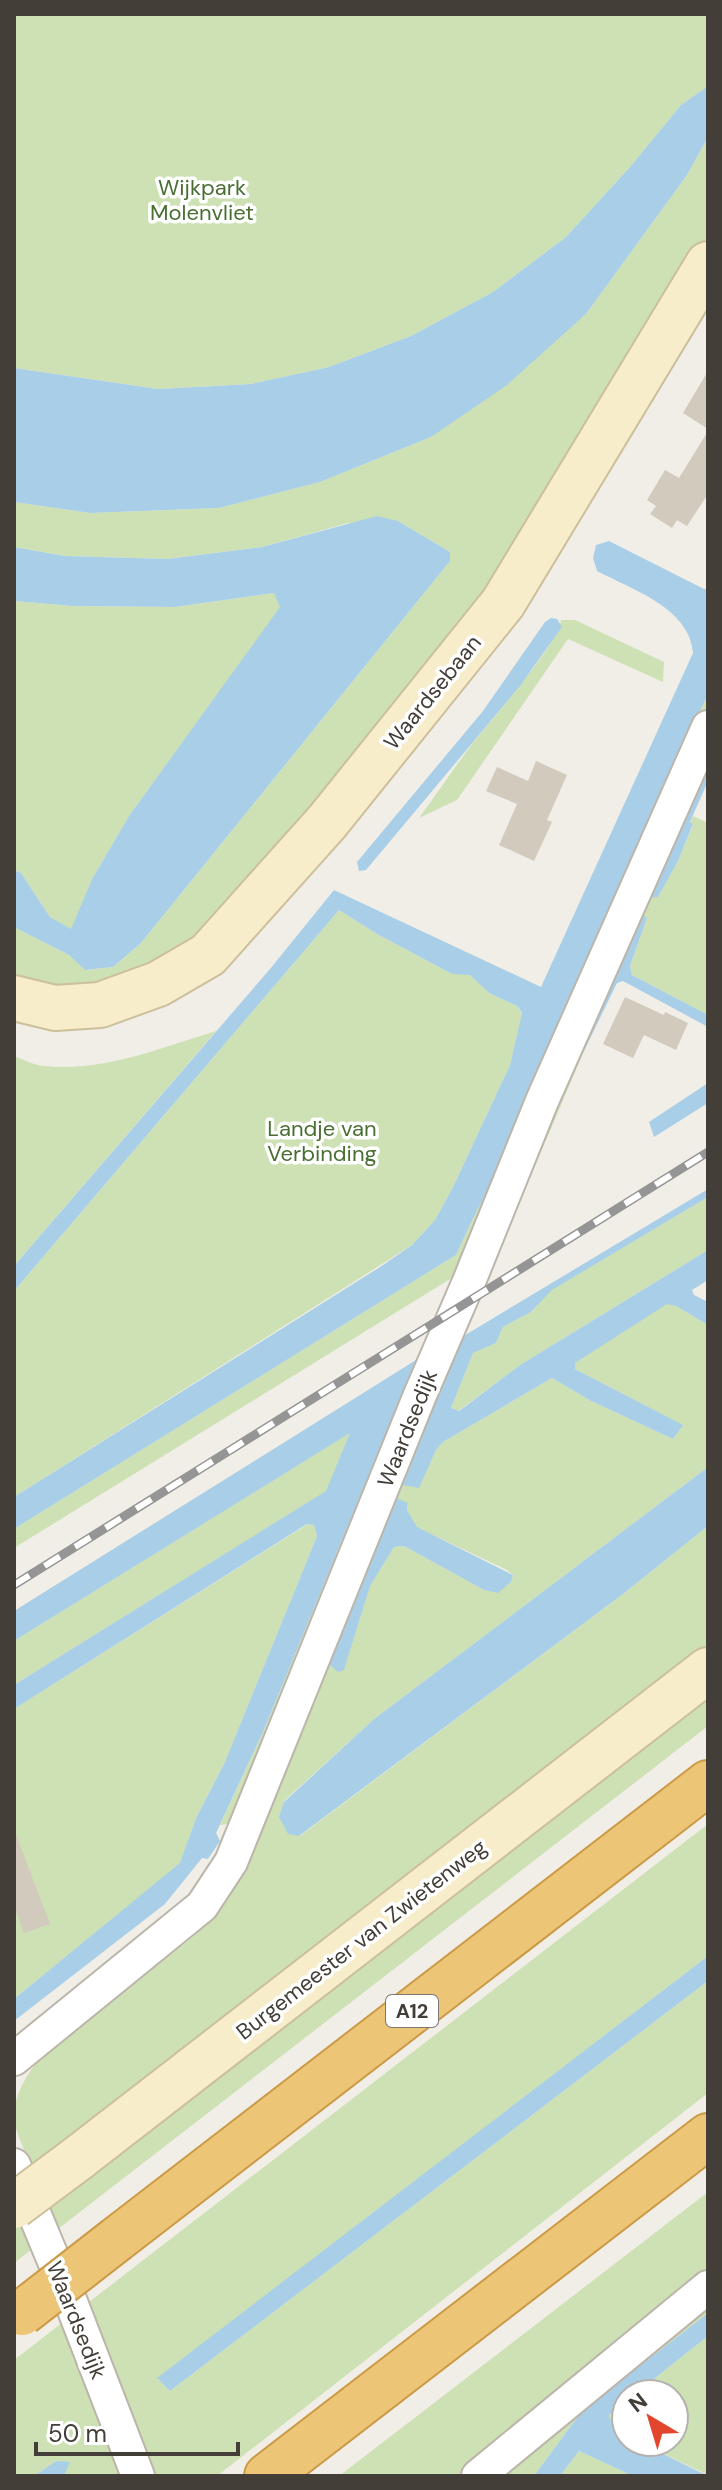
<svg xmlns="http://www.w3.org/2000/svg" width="722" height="2490" viewBox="0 0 722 2490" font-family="'DM Sans',sans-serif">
<rect width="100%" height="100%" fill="#f1eee7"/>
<g fill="#cde1b4" fill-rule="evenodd">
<polygon points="14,14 708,14 708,86 681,105 630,167 566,237 493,292 411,336 329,367 251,384 158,389 14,368"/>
<polygon points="708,137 708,237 481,612 227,913 172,962 87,990 14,980 14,927 69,955 86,970 113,967 141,943 450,561 450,552 398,521 348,523 262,547 168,559 65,556 14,547 14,502 90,513 219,508 320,482 431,437 586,314 687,175"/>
<polygon points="274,593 281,607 129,816 92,879 71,930 50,917 21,873 14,870 14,601 73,606 175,607"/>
<path d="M561 620H575L664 662 663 682 568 639 457 800 419 818C436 795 452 771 469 748 488 724 560 642 561 620Z"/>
<polygon points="708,694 708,752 658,897 678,861 693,825 690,823 693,816 708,823 708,1015 632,975 630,966 647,918 577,1048 584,1051 503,1241 455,1276 14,1548 14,1529 456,1255 478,1208 497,1178 518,1120 620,884"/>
<polygon points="339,910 377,934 452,974 470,974 489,993 517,1006 522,1014 510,1065 453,1187 435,1220 412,1245 14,1497 14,1291"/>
<path d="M216 1031 14 1266V1056C24 1060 34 1065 44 1066 104 1072 160 1048 216 1031Z"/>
<polygon points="708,1197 708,1250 520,1365 458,1411 451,1408 473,1352 496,1343 503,1327 531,1312 551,1290"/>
<path d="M667 1303 676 1306 708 1325V1467L374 1719 284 1801 300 1836 623 1594 708 1526V1644L69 2137 32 2168C26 2152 13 2130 14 2112 16 2091 30 2069 44 2054L193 1937 211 1920 226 1898 233 1823 220 1825 263 1732 416 1360 462 1337 418 1488 436 1450 443 1442 552 1378 591 1401 673 1439 682 1425 575 1369V1362ZM408 1503 407 1510 416 1527 507 1570 513 1575 498 1592 484 1590 404 1546 394 1547 370 1585 344 1669 378 1525Z"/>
<polygon points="351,1432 327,1491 14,1685 14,1641"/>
<polygon points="308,1524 314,1525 317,1536 224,1764 196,1818 180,1864 14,1999 14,1709"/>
<polygon points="708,1692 708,1726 14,2263 14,2230"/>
<polygon points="708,1824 708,1956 158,2379 170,2391 708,1981 708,2093 217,2476 64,2476 66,2474 56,2461 34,2476 14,2476 14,2360"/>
<polygon points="708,2192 708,2313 582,2411 534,2476 339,2476"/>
<polygon points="708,2336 708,2475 639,2442 674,2442 674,2394 635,2394"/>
<polygon points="626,2401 626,2436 614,2430 609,2415"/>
<polygon points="579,2451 633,2476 560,2476"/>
</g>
<g fill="#a9cfe8">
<polygon points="708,86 708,137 687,175 586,314 507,385 431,437 320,482 219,508 90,513 14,502 14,368 158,389 251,384 329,367 411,336 493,292 566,237 630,167 681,105"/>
<polygon points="377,516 398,521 450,552 450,561 141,943 113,967 85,970 69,955 14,927 14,870 21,873 50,917 71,929 92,879 129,816 280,607 274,593 175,607 73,606 14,601 14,547 65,556 168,559 262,547"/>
<path d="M609 541 704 589H708V694L620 884 518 1120 497 1178 478 1208 456 1255 14 1529V1497L380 1267 412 1245 435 1220 453 1187 510 1065 522 1013 517 1006 489 993 470 975 452 974 377 934 339 910 14 1291V1266L270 969 334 890 541 987 693 653C690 608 631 589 597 571L593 558 596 545Z"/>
<polygon points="551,618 557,619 562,627 520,686 366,870 359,871 357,862 483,711 545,622"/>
<polygon points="708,752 708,781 690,822 693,824 678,861 658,897 650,898 646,894"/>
<polygon points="641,914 647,918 630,966 632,975 708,1015 708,1027 623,981 617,983 584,1051 577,1048"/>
<polygon points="708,1083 708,1103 654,1137 649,1122"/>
<polygon points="708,1189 708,1197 552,1290 531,1312 503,1327 496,1343 473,1353 451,1408 459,1411 520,1365 708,1250 708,1280 692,1290 694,1295 708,1302 708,1325 676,1306 667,1304 575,1363 575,1369 683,1425 673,1439 591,1401 552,1378 443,1442 436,1450 419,1488 403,1485 398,1474 462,1337"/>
<polygon points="416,1360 263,1732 216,1833 220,1841 208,1859 202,1858 165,1904 14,2021 14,1999 180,1863 196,1818 224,1764 317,1536 314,1525 307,1524 14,1709 14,1685 326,1491 350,1433 14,1641 14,1611"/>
<polygon points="708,1467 708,1526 623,1594 299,1836 288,1834 279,1817 284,1802 374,1719"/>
<polygon points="394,1497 408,1503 407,1510 417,1527 513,1575 511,1582 498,1593 484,1590 404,1546 394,1547 370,1586 344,1670 338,1672 330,1665 330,1649"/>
<polygon points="708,1956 708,1981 170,2391 157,2378"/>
<polygon points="708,2313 708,2336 635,2394 626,2394 626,2401 609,2415 614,2430 626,2436 626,2442 639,2442 708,2476 633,2476 579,2451 560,2476 534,2476 582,2411"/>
<polygon points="56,2461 70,2462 64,2476 34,2476"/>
</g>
<g fill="#d2cabd">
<polygon points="708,371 708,429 683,413"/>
<polygon points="708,431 708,494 687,526 677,520 672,528 650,514 656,506 647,500 665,470 679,478"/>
<polygon points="536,761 567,775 547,820 552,822 534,861 499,845 517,804 486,791 497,767 528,781"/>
<polygon points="625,997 664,1015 665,1012 688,1023 676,1050 644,1035 633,1058 603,1044"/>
<polygon points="14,1835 16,1835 50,1924 24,1933 14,1906"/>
</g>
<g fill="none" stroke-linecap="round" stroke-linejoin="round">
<g stroke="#bcb5aa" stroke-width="36">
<g id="street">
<polyline points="14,2059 202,1906 231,1862 420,1395 470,1279 542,1101 708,727"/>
<polyline points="14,2165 69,2297 138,2476"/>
<polyline points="478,2476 708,2287"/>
</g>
</g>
<g stroke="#ccbf9b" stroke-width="48">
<g id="secondary">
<polyline points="14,998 55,1008 100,1005 158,984 208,955 327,822 503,603 708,264"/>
<polyline points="77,2159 708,1670"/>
</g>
</g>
<g stroke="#cb9a47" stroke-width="48">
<g id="highway">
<polyline points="117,2239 708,1783"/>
<polyline points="267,2476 708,2136"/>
</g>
</g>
<use href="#street" stroke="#fff" stroke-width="32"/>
<use href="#secondary" stroke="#f8edca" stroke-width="44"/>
<use href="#highway" stroke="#edc576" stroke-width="44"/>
<g stroke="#959595" stroke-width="9">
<polyline id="rail" points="14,1585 708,1152"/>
</g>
<use href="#rail" stroke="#fff" stroke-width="6" stroke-dasharray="18" stroke-linecap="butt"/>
<g stroke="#ccbf9b" stroke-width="48" stroke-linecap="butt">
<polyline id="secondary-bridge" points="14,2206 77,2159"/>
</g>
<g stroke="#cb9a47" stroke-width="48" stroke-linecap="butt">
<polyline id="highway-bridge" points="22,2313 117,2239"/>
</g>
<use href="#secondary-bridge" stroke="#f8edca" stroke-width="44"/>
<use href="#highway-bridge" stroke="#edc576" stroke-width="44"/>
</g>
<g text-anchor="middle" stroke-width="7" stroke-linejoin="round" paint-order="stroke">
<rect fill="#fff" stroke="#7b7873" stroke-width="2" x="386" y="1995" width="52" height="32" rx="6"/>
<g font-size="20" font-weight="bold" fill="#433e37">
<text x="412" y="2018">A12</text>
</g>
<g font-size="22" fill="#486e31" stroke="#fff">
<text x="202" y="195">Wijkpark<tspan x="202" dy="25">Molenvliet</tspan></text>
<text x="322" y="1136">Landje van<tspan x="322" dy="25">Verbinding</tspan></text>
</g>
<g font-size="22" fill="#433e37" stroke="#fff">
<text transform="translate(432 692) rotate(-51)" y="8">Waardsebaan</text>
<text transform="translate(407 1428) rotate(-68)" y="8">Waardsedijk</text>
<text transform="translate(361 1939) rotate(-38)" y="8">Burgemeester van Zwietenweg</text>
<text transform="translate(77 2320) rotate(68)" y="8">Waardsedijk</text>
</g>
</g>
<rect width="722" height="2490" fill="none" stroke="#433e37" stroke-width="32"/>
<g transform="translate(650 2418) rotate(322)"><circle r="38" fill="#ffffff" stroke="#b4b2af" stroke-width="2"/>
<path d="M0-6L14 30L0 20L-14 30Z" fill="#e2472d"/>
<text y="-12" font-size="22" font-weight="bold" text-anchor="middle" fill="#433e37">N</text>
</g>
<path d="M36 2442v12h202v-12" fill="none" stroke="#433e37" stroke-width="4"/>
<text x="48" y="2442" font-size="24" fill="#433e37" stroke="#ffffff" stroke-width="6" paint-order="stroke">50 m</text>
</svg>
